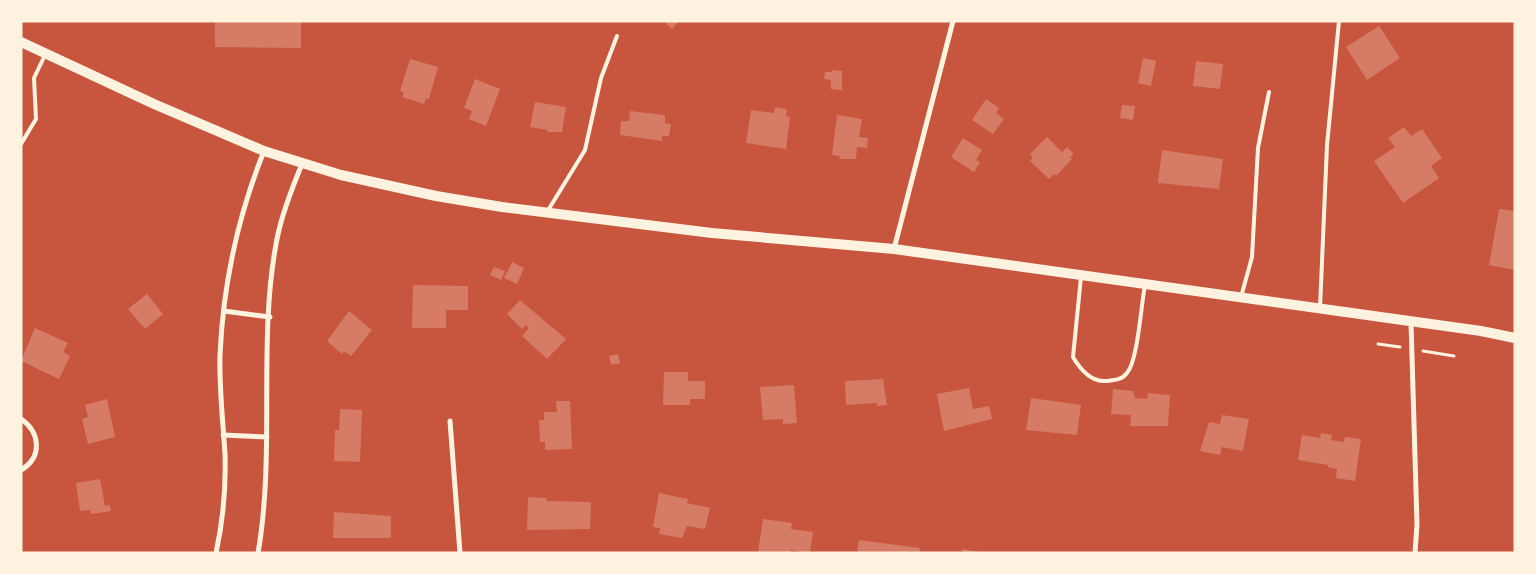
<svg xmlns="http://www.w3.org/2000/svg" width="1536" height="574" viewBox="0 0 1536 574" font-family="Barlow,sans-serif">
<rect width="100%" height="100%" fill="#c8553d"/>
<g fill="#d67c66">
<polygon points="215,21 301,21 301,48 215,47"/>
<polygon points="664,21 679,21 672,29"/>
<polygon points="1379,26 1400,58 1367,80 1346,47"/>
<polygon points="1143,58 1156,61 1151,86 1138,83"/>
<polygon points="410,59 438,67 429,99 426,98 424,104 402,97 404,92 400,91"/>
<polygon points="1196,61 1223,64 1220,89 1193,86"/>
<polygon points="831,70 842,71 842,90 831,89 831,80 824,79 825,72 832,72"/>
<polygon points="475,79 500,89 486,126 469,119 472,111 464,108"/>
<polygon points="986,99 999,108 996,113 1004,119 993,134 972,120"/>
<polygon points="535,102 566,107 562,132 547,132 547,130 530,127"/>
<polygon points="1122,105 1135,106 1133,120 1120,118"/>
<polygon points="775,107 787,109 786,116 790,117 786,149 746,143 751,110 774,113"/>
<polygon points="630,111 665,115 665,123 671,124 669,136 662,136 662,141 620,135 621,121 629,121"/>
<polygon points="837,115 862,119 859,137 868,138 867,148 857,147 856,159 839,159 840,156 832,155"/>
<polygon points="1404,127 1411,136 1422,129 1442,158 1431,166 1439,178 1403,203 1374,161 1395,147 1388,138"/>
<polygon points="1047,137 1062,152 1067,147 1074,154 1070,157 1072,159 1056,176 1054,174 1049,179 1030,161 1033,157 1030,154"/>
<polygon points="963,138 982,150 976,160 980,162 974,172 951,157"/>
<polygon points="1162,150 1223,159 1219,189 1158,183"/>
<polygon points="1499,209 1515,211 1515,270 1489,265"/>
<polygon points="512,262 524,268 517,284 504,278"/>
<polygon points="494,267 505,271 501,280 490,275"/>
<polygon points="413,285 468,286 468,310 446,310 446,328 412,328"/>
<polygon points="147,294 163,314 145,329 128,309"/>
<polygon points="520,300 566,339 547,359 522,336 529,328 526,325 522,329 507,314"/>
<polygon points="349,311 372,330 351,356 344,351 342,354 327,341"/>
<polygon points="35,328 68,343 63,352 70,356 59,379 21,361"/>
<polygon points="618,354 620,363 611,365 609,356"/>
<polygon points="664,372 688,372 688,381 705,381 705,399 690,399 690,405 663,405"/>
<polygon points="883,379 887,405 877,406 877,403 846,405 845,381"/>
<polygon points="794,385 797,423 783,424 783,419 763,420 760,387"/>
<polygon points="969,388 973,409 989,406 992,419 944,431 937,394"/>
<polygon points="1113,389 1133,391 1135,398 1147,399 1148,393 1170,395 1168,426 1130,426 1131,415 1111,414"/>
<polygon points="1031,398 1081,405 1077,435 1026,430"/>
<polygon points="107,399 115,437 88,444 82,419 88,417 85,405"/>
<polygon points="556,401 570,401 572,449 545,450 545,442 540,442 539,420 544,420 544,412 557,412"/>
<polygon points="340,409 362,410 360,462 334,461 335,430 339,430"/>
<polygon points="1222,415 1249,419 1243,451 1222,447 1220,455 1200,451 1209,422 1220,424"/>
<polygon points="1321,433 1332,435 1331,440 1344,442 1345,437 1361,439 1355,481 1336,478 1337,469 1328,467 1328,465 1298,460 1302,435 1320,438"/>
<polygon points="100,479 105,506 110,505 111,511 91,514 90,510 80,511 76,483"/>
<polygon points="659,493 688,499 687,503 710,508 705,529 687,526 682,538 659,534 660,528 653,527"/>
<polygon points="528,497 546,498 547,501 591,502 590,529 527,530"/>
<polygon points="334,512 391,516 391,538 333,538"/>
<polygon points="763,519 792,523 791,529 813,532 810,553 791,550 791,553 758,552"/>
<polygon points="859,540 920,548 919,553 857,553"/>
<polygon points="962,549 979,552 979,553 962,553"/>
</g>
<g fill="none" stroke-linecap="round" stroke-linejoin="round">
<g stroke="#fff3e0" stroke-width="3">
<polyline points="1378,344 1400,347"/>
<polyline points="1423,351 1454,356"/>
</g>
<g stroke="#fff3e0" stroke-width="4">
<polyline points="21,144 36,119 34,78 45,55"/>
<polyline points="547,212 585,150 601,78 617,36"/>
<path d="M1081 277 1073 357C1080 369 1090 382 1106 381 1114 380 1122 380 1127 373 1138 360 1141 305 1145 285"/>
<polyline points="1241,297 1252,257 1258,148 1269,92"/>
<polyline points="1320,308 1327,145 1339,21"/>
</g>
<g stroke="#fff3e0" stroke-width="5">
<polyline points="894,249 953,21"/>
<polyline points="224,311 270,317"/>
<polyline points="1411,323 1417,524 1415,553"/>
<path d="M21 419C40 432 43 457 21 470"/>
<polyline points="450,421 460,553"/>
<polyline points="223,435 267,437"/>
<path d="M216 553C223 521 226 487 225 454 223 421 219 388 220 355 223 286 238 216 264 151"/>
<path d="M258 553C276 450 257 340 277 239 282 213 292 188 302 164"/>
</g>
<polyline stroke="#fff3e0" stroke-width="10" points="21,42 154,104 264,151 341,175 436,196 502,207 712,233 894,249 1481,331 1515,338"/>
</g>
<rect width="1536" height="574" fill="none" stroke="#fff3e0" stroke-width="45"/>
</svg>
